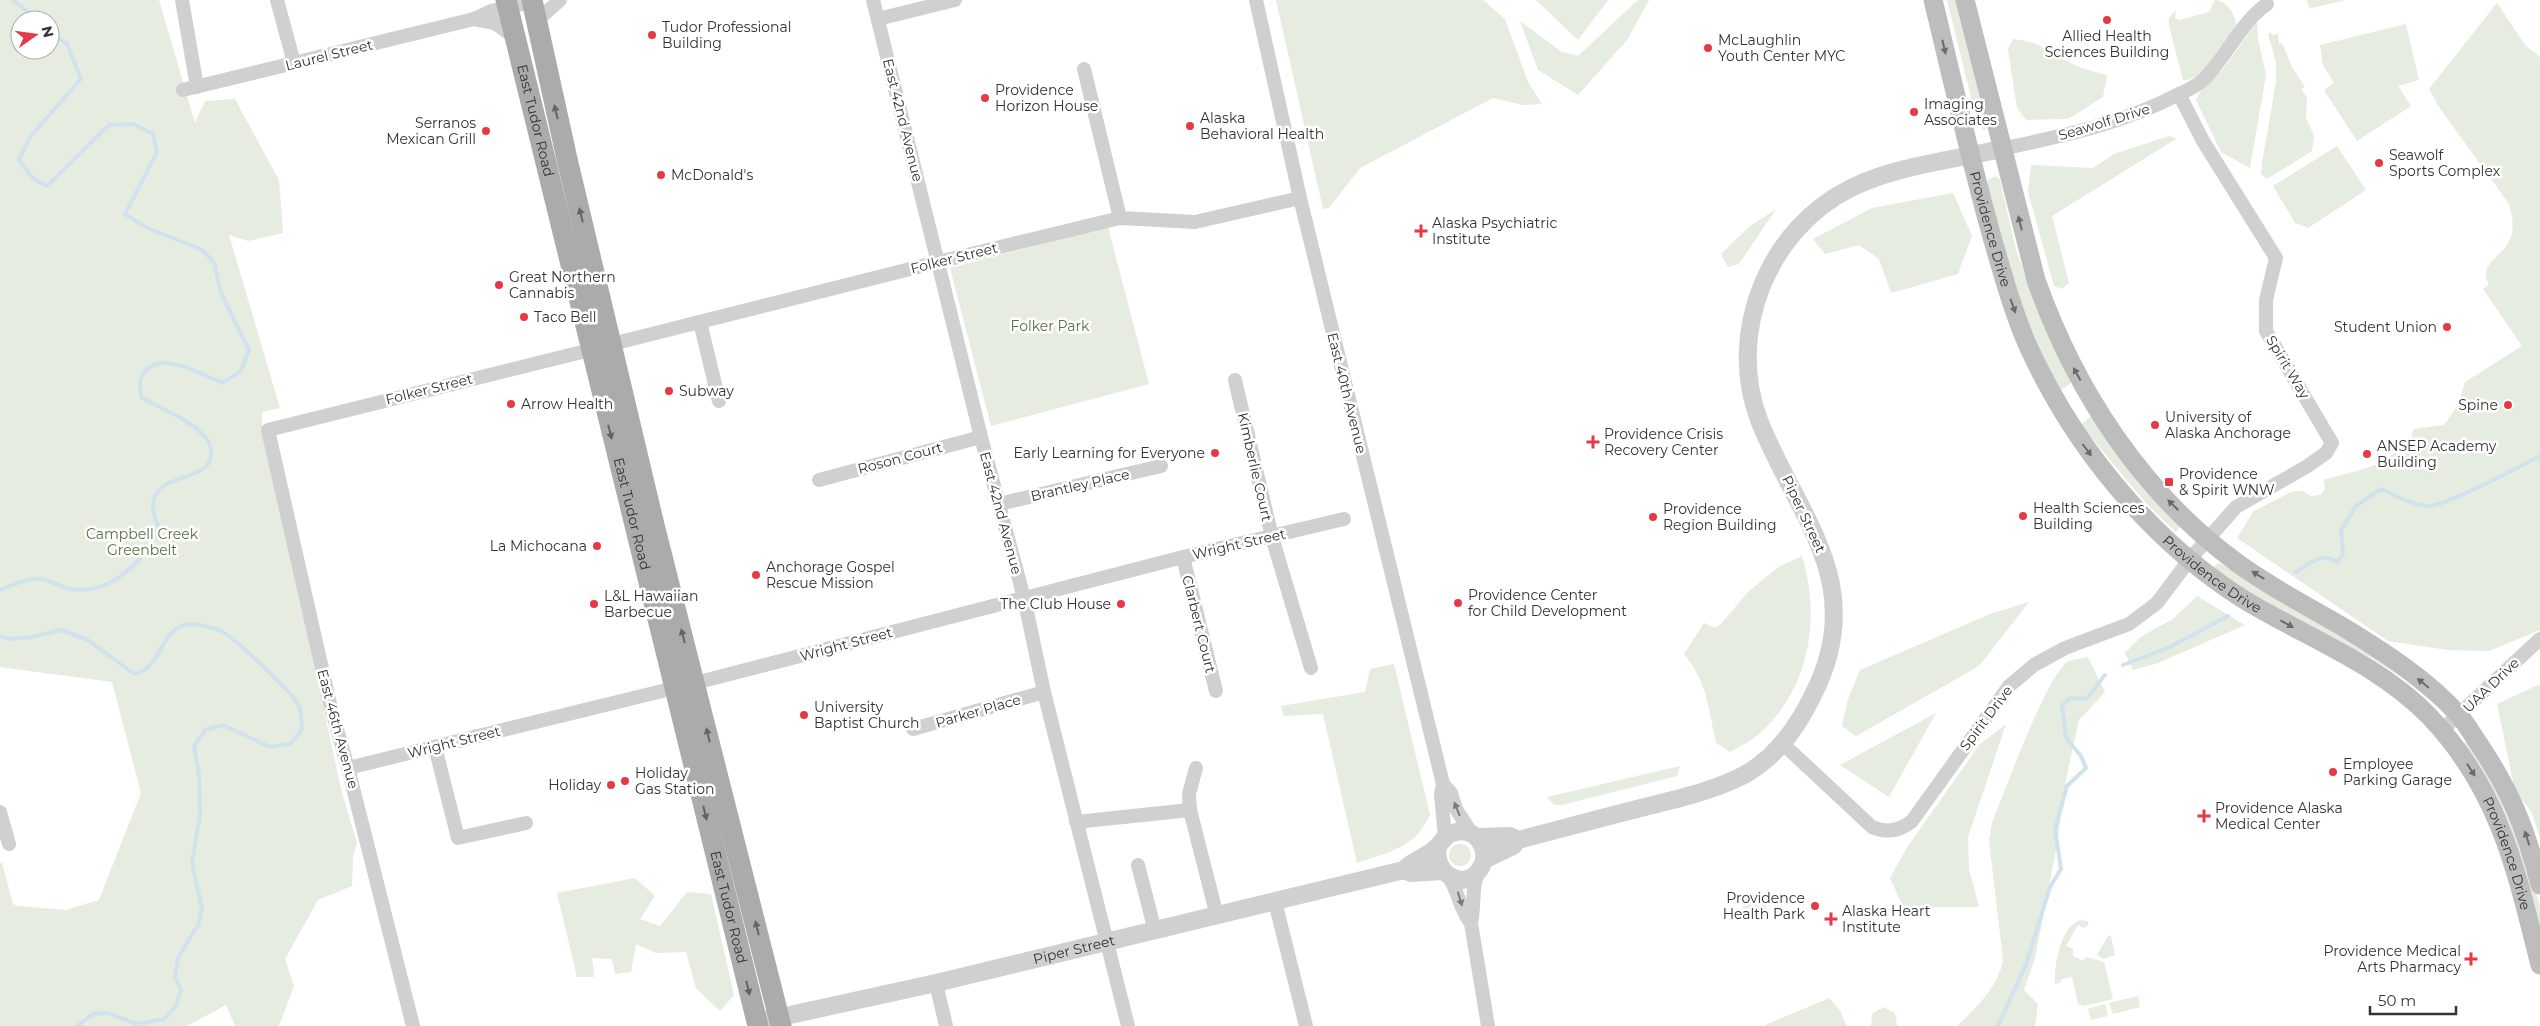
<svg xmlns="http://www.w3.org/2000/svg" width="2540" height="1026" viewBox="0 0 2540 1026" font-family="Montserrat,sans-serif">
<rect width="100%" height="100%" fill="#fff"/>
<g fill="#e6ecdf" fill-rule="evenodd">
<path d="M0 0H159L195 123 205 101 235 99 279 180 283 233 248 241 229 235 280 408 262 412V427L342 793 357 843 353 856 352 886 318 900 285 959 294 986 279 1026H235L226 1005 187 1026H0V863H2L13 904 17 906 66 910 99 900 141 793 112 682 0 667ZM20 20H50V50H20Z"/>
<polygon points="1276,0 1483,0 1505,19 1528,82 1542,104 1523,105 1493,98 1360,168 1329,208 1323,209"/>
<polygon points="1536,0 1608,0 1578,40"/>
<polygon points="1638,0 1649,0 1627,40 1578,95 1538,70 1520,21 1562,52 1578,56"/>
<polygon points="1947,0 1960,0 1989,127 1984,130 1978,126"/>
<path d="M2215 0C2228 1 2236 15 2236 27 2226 40 2202 84 2183 80L2169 26V18L2176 10 2175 18 2179 20 2209 12Z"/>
<polygon points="2307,0 2346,0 2312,8 2309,7"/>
<path d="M2497 3 2525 45 2540 57V630L2489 651 2448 650 2388 641 2237 538 2254 511 2293 491H2302L2311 496 2320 495 2325 489 2324 480C2346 473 2368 470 2386 459 2396 453 2403 444 2412 436L2413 429 2444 425 2458 405 2465 382 2522 346 2483 289 2489 285C2477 264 2503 257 2510 239 2515 227 2512 216 2509 204L2439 107 2429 89Z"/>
<polygon points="2257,22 2258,39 2266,75 2250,168 2221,152 2196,100 2201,91 2224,68"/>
<polygon points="2406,24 2419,80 2398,86 2411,106 2357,141 2324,90 2334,83 2323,65 2320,45"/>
<polygon points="2271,32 2272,35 2278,34 2279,44 2282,43 2292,67 2305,87 2301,89 2307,98 2306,118 2314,136 2312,151 2267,179 2261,174 2262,163 2276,82 2276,62 2268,34"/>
<path d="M2013 39C2044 42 2051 55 2077 66 2086 70 2097 72 2107 75L2103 97 2068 119 2026 120 2017 108 2008 49Z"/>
<polygon points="2169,136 2176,139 2052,216 2069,283 2062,289 2054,286 2028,192 2031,165 2093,168 2114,154"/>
<polygon points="2337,146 2366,190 2308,228 2295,223 2273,186"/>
<polygon points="1996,176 2000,180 2016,250 2040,315 2072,382 2059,392 2019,302 1987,187 1988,180"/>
<polygon points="1953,193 1972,236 1958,274 1891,293 1879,259 1859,245 1825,254 1813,239 1872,208"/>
<polygon points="1776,209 1739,264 1728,267 1721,254 1749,227"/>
<polygon points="1108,227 1149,384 991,426 950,268"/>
<polygon points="2092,415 2182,524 2176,532 2145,502 2081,425"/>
<path d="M1802 556C1821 618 1810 689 1759 734 1751 741 1740 746 1730 752L1716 743C1708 707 1708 684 1684 654L1704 623 1715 628 1721 624 1749 591 1780 566Z"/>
<path d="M2220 563C2293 607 2374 647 2436 705L2401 677 2373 659 2303 622 2274 611 2214 569 2216 564Z"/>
<polygon points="2197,596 2245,625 2158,663 2133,670 2125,653 2142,636 2173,619"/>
<polygon points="2029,602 1979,666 1856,736 1842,726 1848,699 1860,670 1990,614"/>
<path d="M2088 657 2105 692 2079 720 2066 779 2057 845 2035 958 2024 990 2038 1004 2035 1026H1957C1976 1009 1999 985 2003 960L1989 840 1992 823C2003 796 2048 671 2069 661 2075 659 2083 659 2088 657Z"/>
<path d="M1394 664 1430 815C1415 848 1389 852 1357 863L1323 714 1284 716 1281 706 1365 692 1370 669Z"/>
<polygon points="2540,684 2540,838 2531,811 2515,791 2497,704"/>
<polygon points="1936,713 1889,797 1840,765"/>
<polygon points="2006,724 1968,837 1969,869 1979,907 1903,907 1890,878 1906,849 1980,744"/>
<polygon points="2466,741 2487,769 2529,863 2540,907 2540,937 2509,824 2497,799 2464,744"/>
<polygon points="1680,766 1677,776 1562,805 1554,805 1547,797"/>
<circle cx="1460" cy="855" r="11"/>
<polygon points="635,878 655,896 640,919 660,926 687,892 711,894 734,995 720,1011 696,988 686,952 656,953 636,944 631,972 615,974 612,959 592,958 594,977 577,977 557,893"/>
<circle cx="1755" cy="909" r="12"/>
<path d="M2080 920 2088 921V925L2084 928 2078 925 2066 946 2073 949V956L2083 961 2086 957 2104 962 2113 999 2084 1006 2078 1004 2072 977 2062 979 2060 983 2055 984C2054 966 2060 927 2080 920Z"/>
<polygon points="2108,936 2111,936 2115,955 2104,959 2097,955"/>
<polygon points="2138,996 2140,1007 2113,1014 2109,1003"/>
<polygon points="1829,998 1839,1009 1847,1026 1763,1026"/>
<polygon points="2105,1004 2108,1016 2091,1020 2088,1009"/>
<polygon points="1883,1007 1895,1013 1897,1026 1871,1026 1872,1014"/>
</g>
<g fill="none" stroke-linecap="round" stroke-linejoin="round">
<g stroke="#cfe2ee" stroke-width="4">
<polyline points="13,0 38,20"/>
<path d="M2296 572C2310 564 2322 551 2337 562L2343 554 2341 530 2356 506 2381 489C2397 496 2411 505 2428 506 2443 507 2523 465 2540 456"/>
<path d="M0 590C12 585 28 578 41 579 51 580 60 587 70 589 109 596 145 561 159 528 130 465 216 489 211 451 210 442 207 437 200 432 186 418 158 407 141 397 141 391 139 383 141 378 155 346 201 374 222 383L241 371 249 350 221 293 214 263 203 250 145 227 125 214 157 152 153 134 133 124 109 125 47 186 33 178 19 160 30 137 81 79 67 44 50 30"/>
<path d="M0 636 10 639 32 637 61 630 88 640 134 674C163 669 157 631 188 624 195 623 214 628 221 631 234 637 293 693 299 706 302 712 301 722 302 729L290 744 270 747 223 725 205 730 194 746 199 775 200 815 192 863 202 909 198 925 178 958 175 977 181 990 176 1006 164 1019 137 1024 108 1013 93 1014 77 1026"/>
<polyline points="2123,665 2170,647 2228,616"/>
<polyline points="1998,1026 2027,962 2050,887 2061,869 2055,829 2067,786 2086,768 2081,756 2066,738 2062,706 2070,698 2086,699 2105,675"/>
</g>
<g stroke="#d0d0d0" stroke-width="14">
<polyline points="182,0 197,87"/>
<polyline points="277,0 294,63"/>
<polyline points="873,0 981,437 1024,598 1044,692 1128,1026"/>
<polyline points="1256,0 1300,198 1443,784 1441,795 1445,837"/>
<polyline points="474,19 495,23 514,37"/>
<polyline points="878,19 955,0"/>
<polyline points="537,25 542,16 560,0"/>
<polyline points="1084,69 1120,218"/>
<polyline points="183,90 474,19 491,11 532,2"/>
<path d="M2001 149C2061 136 2122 124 2177 95 2186 91 2196 87 2203 80 2227 57 2240 23 2267 4"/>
<polyline points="700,322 719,401"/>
<polyline points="612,344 938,262 1120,218 1195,222 1300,198"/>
<polyline points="1235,380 1272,537 1311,668"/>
<polyline points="819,480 981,437"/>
<polyline points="999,504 1161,466"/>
<polyline points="1183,557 1216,691"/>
<polyline points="913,729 1044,692"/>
<polyline points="2441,731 2540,639"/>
<path d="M1782 743 1872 827C1886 833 1900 831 1912 821L2009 686 2034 665 2065 648 2129 624 2157 603 2190 559 2236 507 2306 467 2326 453 2332 443 2266 331V300L2276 258 2203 141 2179 94"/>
<polyline points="435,747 458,838 526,823"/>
<polyline points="348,768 695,683 1183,557 1344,519"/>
<polyline points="1196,768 1189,794 1190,810 1217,916"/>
<polyline points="1443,784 1451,793 1456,809 1472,834"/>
<polyline points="0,812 9,844"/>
<polyline points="1076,822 1190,810"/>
<polyline points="1138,865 1155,931"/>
<path d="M1478 872C1471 889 1475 906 1471 923L1488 1026"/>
<path d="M1448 876C1459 891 1459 909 1471 923"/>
<polyline points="1275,902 1306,1026"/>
<polyline points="936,983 946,1026"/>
<polyline points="413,1026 348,768 330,704 268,430 590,350"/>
</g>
<g stroke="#d0d0d0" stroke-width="18">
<polyline points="1477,837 1510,836 1518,840"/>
<path d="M1484 860 1513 846 1518 840C1557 830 1597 819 1637 809 1673 800 1711 792 1744 775 1775 758 1798 726 1813 695 1870 583 1797 517 1759 420 1726 333 1768 229 1851 188 1895 166 1953 160 2001 149"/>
<polyline points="1404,870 1411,873 1443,871"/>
<path id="s1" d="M767 1020 936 983 1404 870C1413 859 1429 857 1438 846 1444 839 1446 834 1456 832 1477 827 1492 852 1480 869 1464 893 1432 873 1438 846"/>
</g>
<g stroke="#bdbdbd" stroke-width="19">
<path id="s2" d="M1933 0C1953 82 1971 164 1994 244 2004 279 2014 314 2028 346 2054 403 2088 455 2129 501 2162 538 2202 573 2243 599 2305 637 2378 663 2430 717 2500 791 2516 870 2540 965"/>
<path d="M1965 0 2036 280C2075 390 2141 492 2236 562 2271 588 2311 608 2348 630 2387 654 2427 680 2458 714 2466 723 2472 734 2479 744 2511 792 2526 829 2540 885"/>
</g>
<g stroke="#ababab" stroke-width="21">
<path id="s3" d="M506 0 758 1026"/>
<polyline points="532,0 567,159 654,525 781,1026"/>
</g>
</g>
<defs><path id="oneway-solid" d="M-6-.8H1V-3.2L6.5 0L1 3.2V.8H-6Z" transform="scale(1.25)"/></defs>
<g fill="#6a6a6a">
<use href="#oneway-solid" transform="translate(1944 47) rotate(77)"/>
<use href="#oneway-solid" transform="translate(2020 223) rotate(-104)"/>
<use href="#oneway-solid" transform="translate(2013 306) rotate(70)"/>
<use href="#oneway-solid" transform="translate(2077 374) rotate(-119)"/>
<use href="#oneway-solid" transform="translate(2087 450) rotate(53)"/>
<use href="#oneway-solid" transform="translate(2173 505) rotate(-136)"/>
<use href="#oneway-solid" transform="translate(2258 575) rotate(-148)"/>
<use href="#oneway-solid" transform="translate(2287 624) rotate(29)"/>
<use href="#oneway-solid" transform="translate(2423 683) rotate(-141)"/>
<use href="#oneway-solid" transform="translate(2471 770) rotate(57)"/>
<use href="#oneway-solid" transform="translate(2527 838) rotate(-107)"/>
</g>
<g fill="#636363">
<use href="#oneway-solid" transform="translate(556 112) rotate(-103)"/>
<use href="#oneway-solid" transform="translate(581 215) rotate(-104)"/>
<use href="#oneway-solid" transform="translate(610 432) rotate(76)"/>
<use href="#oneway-solid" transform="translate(683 636) rotate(-104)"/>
<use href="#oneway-solid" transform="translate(708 735) rotate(-104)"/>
<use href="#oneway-solid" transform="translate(705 813) rotate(76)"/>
<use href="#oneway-solid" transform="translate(757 928) rotate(-104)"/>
<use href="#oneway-solid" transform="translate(748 988) rotate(76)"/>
</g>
<g fill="#7a7a7a">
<use href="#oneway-solid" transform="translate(1457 809) rotate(-112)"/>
<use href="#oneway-solid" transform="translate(1460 899) rotate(73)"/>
</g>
<g fill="#e63946" stroke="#fff" stroke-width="2">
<circle cx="2107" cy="20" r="5"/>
<circle cx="652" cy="35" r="5"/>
<circle cx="1708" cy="48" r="5"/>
<circle cx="985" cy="98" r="5"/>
<circle cx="1914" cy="112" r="5"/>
<circle cx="1190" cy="126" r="5"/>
<circle cx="486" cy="131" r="5"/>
<circle cx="2379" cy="163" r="5"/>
<circle cx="661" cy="175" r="5"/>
<path d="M1418.5 223.5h5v5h5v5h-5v5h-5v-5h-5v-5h5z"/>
<circle cx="499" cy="285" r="5"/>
<circle cx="524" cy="317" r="5"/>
<circle cx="2447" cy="327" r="5"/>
<circle cx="669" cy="391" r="5"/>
<circle cx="511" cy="404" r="5"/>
<circle cx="2508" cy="405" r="5"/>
<circle cx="2155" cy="425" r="5"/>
<path d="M1590.5 434.5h5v5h5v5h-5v5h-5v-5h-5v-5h5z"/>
<circle cx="1215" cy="453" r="5"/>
<circle cx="2367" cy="454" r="5"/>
<rect x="2164" y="477" width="10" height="10" rx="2.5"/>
<circle cx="2023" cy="516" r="5"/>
<circle cx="1653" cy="517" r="5"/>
<circle cx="597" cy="546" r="5"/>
<circle cx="756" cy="575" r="5"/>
<circle cx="1458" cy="603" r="5"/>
<circle cx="594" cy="604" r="5"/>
<circle cx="1121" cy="604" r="5"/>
<circle cx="804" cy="715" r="5"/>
<circle cx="2333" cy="772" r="5"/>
<circle cx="625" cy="781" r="5"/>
<circle cx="611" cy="785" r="5"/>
<path d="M2201.5 808.5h5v5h5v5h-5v5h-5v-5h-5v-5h5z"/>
<circle cx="1815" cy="906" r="5"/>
<path d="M1828.5 911.5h5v5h5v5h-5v5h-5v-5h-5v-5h5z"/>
<path d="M2468.5 951.5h5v5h5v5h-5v5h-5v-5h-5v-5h5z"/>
</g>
<g text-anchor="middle" stroke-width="5" stroke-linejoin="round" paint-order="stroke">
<g font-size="14" fill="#333" stroke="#fff" text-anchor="start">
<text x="662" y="32">Tudor Professional<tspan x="662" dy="16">Building</tspan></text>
<text x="2107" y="41" text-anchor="middle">Allied Health<tspan x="2107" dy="16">Sciences Building</tspan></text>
<text x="1718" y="45">McLaughlin<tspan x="1718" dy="16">Youth Center MYC</tspan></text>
<text x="995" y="95">Providence<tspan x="995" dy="16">Horizon House</tspan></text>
<text x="1924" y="109">Imaging<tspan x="1924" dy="16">Associates</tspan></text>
<text x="1200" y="123">Alaska<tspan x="1200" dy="16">Behavioral Health</tspan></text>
<text x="476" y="128" text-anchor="end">Serranos<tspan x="476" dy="16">Mexican Grill</tspan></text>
<text x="2389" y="160">Seawolf<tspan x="2389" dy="16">Sports Complex</tspan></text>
<text x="671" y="180">McDonald's</text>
<text x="1432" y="228">Alaska Psychiatric<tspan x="1432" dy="16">Institute</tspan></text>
<text x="509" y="282">Great Northern<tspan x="509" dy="16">Cannabis</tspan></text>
<text x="534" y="322">Taco Bell</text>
<text x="2437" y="332" text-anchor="end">Student Union</text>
<text x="679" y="396">Subway</text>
<text x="521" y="409">Arrow Health</text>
<text x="2498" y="410" text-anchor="end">Spine</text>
<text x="2165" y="422">University of<tspan x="2165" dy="16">Alaska Anchorage</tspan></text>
<text x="1604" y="439">Providence Crisis<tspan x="1604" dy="16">Recovery Center</tspan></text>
<text x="2377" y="451">ANSEP Academy<tspan x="2377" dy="16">Building</tspan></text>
<text x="1205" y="458" text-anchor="end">Early Learning for Everyone</text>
<text x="2179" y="479">Providence<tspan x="2179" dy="16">&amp; Spirit WNW</tspan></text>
<text x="2033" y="513">Health Sciences<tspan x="2033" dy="16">Building</tspan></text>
<text x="1663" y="514">Providence<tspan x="1663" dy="16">Region Building</tspan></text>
<text x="587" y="551" text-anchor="end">La Michocana</text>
<text x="766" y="572">Anchorage Gospel<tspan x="766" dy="16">Rescue Mission</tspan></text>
<text x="1468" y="600">Providence Center<tspan x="1468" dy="16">for Child Development</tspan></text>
<text x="604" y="601">L&amp;L Hawaiian<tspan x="604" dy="16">Barbecue</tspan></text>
<text x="1111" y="609" text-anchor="end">The Club House</text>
<text x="814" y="712">University<tspan x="814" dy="16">Baptist Church</tspan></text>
<text x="2343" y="769">Employee<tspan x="2343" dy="16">Parking Garage</tspan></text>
<text x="635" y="778">Holiday<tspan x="635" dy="16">Gas Station</tspan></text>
<text x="601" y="790" text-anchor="end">Holiday</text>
<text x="2215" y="813">Providence Alaska<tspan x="2215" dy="16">Medical Center</tspan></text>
<text x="1805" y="903" text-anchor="end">Providence<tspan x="1805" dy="16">Health Park</tspan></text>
<text x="1842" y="916">Alaska Heart<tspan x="1842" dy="16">Institute</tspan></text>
<text x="2461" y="956" text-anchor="end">Providence Medical<tspan x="2461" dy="16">Arts Pharmacy</tspan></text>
</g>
<g font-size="14" fill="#333" stroke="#fff">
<text transform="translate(329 55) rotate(-14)" y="5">Laurel Street</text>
<text dy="5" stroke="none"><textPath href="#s3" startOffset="124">East Tudor Road</textPath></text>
<text transform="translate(903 120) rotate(76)" y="5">East 42nd Avenue</text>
<text transform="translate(2104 122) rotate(-17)" y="5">Seawolf Drive</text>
<text dy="5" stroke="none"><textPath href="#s2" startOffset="236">Providence Drive</textPath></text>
<text transform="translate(954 258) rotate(-14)" y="5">Folker Street</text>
<text transform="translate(2288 367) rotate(59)" y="5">Spirit Way</text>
<text transform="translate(429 389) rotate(-14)" y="5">Folker Street</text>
<text transform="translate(1347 393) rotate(76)" y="5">East 40th Avenue</text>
<text transform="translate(900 458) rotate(-15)" y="5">Roson Court</text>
<text transform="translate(1255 467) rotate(77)" y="5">Kimberlie Court</text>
<text transform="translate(1080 485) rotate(-13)" y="5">Brantley Place</text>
<text dy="5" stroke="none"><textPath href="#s3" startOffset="529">East Tudor Road</textPath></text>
<text transform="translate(1001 513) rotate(75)" y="5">East 42nd Avenue</text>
<text transform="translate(1804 514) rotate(65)" y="5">Piper Street</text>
<text transform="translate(1239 544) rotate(-13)" y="5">Wright Street</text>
<text dy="5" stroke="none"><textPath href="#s2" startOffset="656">Providence Drive</textPath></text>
<text transform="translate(1199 624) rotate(76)" y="5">Clarbert Court</text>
<text transform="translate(846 644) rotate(-15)" y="5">Wright Street</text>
<text transform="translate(2491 685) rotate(-44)" y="5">UAA Drive</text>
<text transform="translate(978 711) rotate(-16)" y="5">Parker Place</text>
<text transform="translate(1986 718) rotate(-53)" y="5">Spirit Drive</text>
<text transform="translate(338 729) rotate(75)" y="5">East 46th Avenue</text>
<text transform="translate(454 742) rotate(-14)" y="5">Wright Street</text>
<text dy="5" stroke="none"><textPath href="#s2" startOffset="1076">Providence Drive</textPath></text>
<text dy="5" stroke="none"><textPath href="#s3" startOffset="934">East Tudor Road</textPath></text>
<text dy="5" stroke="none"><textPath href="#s1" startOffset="315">Piper Street</textPath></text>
</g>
<g font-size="14" fill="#56703f" stroke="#fff">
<text x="1050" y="331">Folker Park</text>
<text x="142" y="539">Campbell Creek<tspan x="142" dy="16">Greenbelt</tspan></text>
</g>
</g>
<g transform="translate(35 35) rotate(76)"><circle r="24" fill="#ffffff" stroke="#adadad"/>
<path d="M0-4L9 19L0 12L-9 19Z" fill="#e63946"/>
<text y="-8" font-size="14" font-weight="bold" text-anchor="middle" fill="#333333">N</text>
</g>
<path d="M2370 1006v8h86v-8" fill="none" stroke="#333333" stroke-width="2.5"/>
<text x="2378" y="1006" font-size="15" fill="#333333" stroke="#ffffff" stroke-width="4" paint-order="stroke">50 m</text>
</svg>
